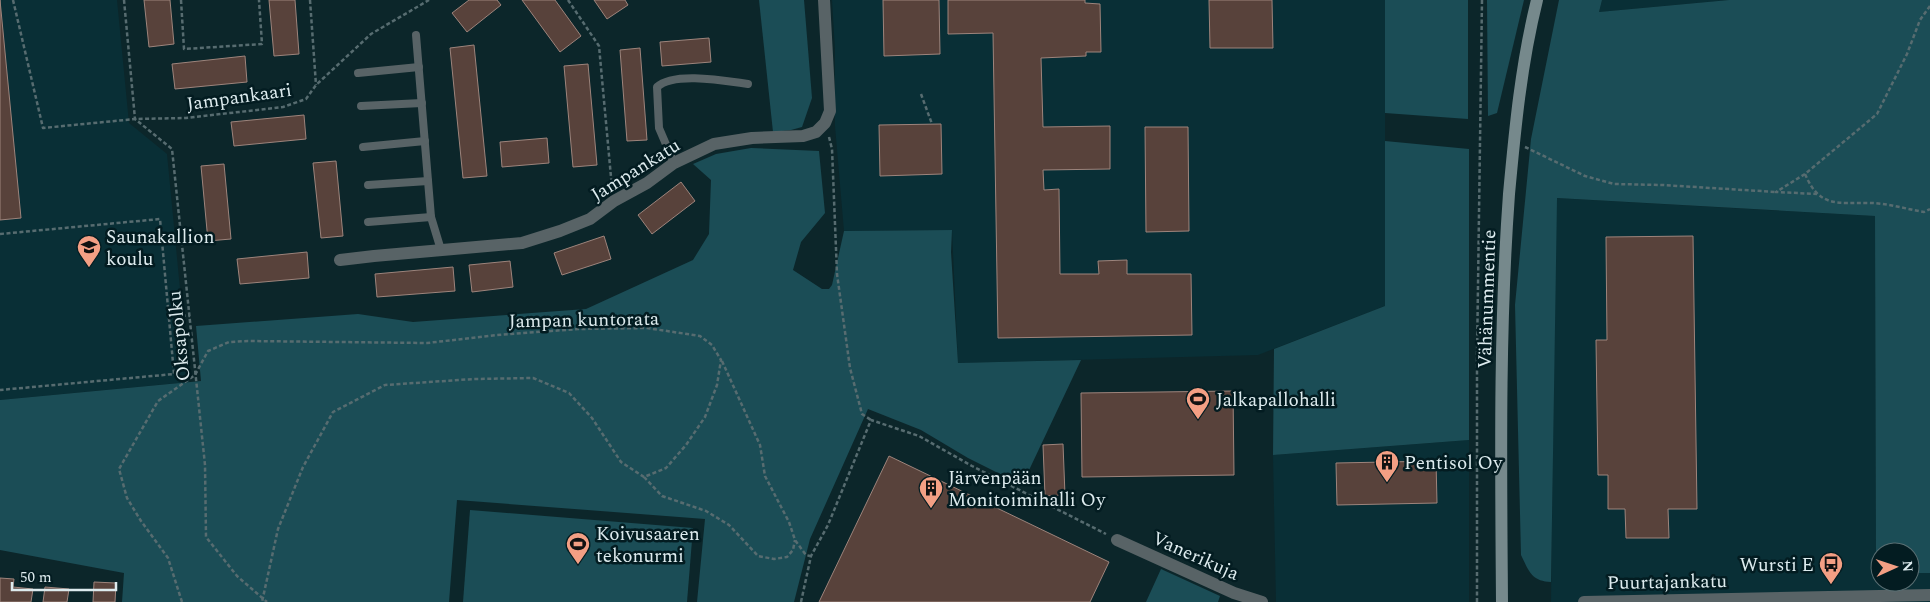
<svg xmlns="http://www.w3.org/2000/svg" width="1930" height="602" viewBox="0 0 1930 602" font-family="Spectral,serif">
<rect width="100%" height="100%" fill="#0c262a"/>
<g fill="#092f36">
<polygon points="0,0 117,0 129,123 167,154 189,382 0,400"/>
<polygon points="832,0 1385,0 1385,306 1258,355 958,363 952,230 844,231 835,126 835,49"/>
<polygon points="1602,0 1729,0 1599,12"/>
<polygon points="1556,198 1875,216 1876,573 1880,573 1880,582 1910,582 1910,573 1930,573 1930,602 1551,602"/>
<polygon points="1469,440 1469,602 1276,602 1273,455"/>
</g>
<g fill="#1b4d56">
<polygon points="759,0 804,0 812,98 802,127 791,130 773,132"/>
<polygon points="1385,0 1468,0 1468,119 1385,113"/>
<polygon points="1487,0 1524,0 1497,113 1488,116"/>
<path d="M1559 0H1602L1599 12 1729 0H1930V573H1910V552H1880V573H1876L1875 216 1557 198 1551 582C1531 581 1529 571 1521 555L1515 305 1531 139Z"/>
<polygon points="1385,141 1469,149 1469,440 1273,455 1274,349 1385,306"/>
<polygon points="751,148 819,151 825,213 801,242 793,270 822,289 829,289 832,285 844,231 952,230 951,252 958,363 1081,360 1022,485 968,458 921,430 868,409 810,539 794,602 697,602 705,519 457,500 449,602 122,602 124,573 0,550 0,400 201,381 196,326 358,314 413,322 586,309 693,260 709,234 711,180 693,164 716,154"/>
<polygon points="470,510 693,528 687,602 463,602"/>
<polygon points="1161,569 1220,596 1218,602 1146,602"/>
</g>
<g fill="#58423b" stroke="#9d847c">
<polygon points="0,0 21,218 0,220"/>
<polygon points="144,0 170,0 174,44 149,47"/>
<polygon points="269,0 295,0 299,54 274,56"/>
<polygon points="469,0 497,0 501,5 467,32 452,13"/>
<polygon points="522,0 555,0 581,36 560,52"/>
<polygon points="594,0 625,0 628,5 607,19"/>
<polygon points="883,0 939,0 940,54 884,56"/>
<polygon points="948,0 1085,0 1085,3 1100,4 1101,52 1086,52 1086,56 1041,58 1043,127 1110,126 1110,169 1043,170 1044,190 1059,189 1060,274 1099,274 1098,261 1127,260 1127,274 1191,274 1192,335 998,338 993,33 948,34"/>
<polygon points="1209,0 1272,0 1273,48 1210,48"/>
<polygon points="709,38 711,62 662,66 660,42"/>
<polygon points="474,45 487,176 463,178 450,48"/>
<polygon points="640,48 647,140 627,141 620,50"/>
<polygon points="245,56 247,82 175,89 172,64"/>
<polygon points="588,64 597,165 573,167 564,66"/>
<polygon points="304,115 306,139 234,146 231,122"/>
<polygon points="941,124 942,174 880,176 879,125"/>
<polygon points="1145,127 1188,127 1189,231 1146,232"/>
<polygon points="547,138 549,163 502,167 500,142"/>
<polygon points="336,161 343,236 321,238 313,163"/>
<polygon points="224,164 231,239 208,241 201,166"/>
<polygon points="681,182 695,201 652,234 638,215"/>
<polygon points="604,236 611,259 562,275 554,253"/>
<polygon points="1693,236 1697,509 1668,509 1669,538 1626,538 1625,509 1608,509 1608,475 1598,475 1596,340 1607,340 1606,237"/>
<polygon points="307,252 309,278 240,284 237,259"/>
<polygon points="510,261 513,287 472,292 469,265"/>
<polygon points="453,267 455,291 377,297 375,274"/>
<polygon points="1233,391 1234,475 1082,477 1081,393"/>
<polygon points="1063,444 1065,495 1045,496 1043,445"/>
<polygon points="889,456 1109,562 1090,602 819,602"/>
<polygon points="1436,461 1437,503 1337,505 1336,463"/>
<polygon points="0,578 14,579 13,587 33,589 31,602 0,602"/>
<polygon points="94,582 116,583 115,602 93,602"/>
<polygon points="45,587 69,589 67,602 43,602"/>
</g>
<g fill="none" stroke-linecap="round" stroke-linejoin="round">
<g stroke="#576c70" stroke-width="2.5" stroke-dasharray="4 2.5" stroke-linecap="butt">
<polyline points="13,0 43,128 135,119 186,118 283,107 306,99 316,85 371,34 429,0"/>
<polyline points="124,0 135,119 172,149 205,465 206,537 237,576 267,602"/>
<polyline points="181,0 184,49 262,44 259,0"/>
<polyline points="310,0 316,85"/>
<polyline points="568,0 599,46 612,188"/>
<path d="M1930 6 1920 20 1907 54 1877 114 1805 174C1820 209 1838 202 1870 203 1887 203 1906 209 1924 212L1930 209"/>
<polyline points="921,94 932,124"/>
<polyline points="829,137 832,149 837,274 850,368 862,414 871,420"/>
<polyline points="1525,147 1585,176 1614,184 1663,185 1776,192"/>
<polyline points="1805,174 1776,192 1817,194"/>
<polyline points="0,234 160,219 174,374 0,390"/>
<polyline points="169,315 190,316"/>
<polyline points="722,361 760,445 765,476 789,522 795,540 806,555 810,556"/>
<polyline points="644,477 662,496 706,511 729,525 758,556 774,559 787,557 793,550 795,540"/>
<polyline points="182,602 168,558 141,521 127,498 119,469 158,401 195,375 208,351 229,342 248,341 427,343 497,335 578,329 647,328 700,336 712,345 721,360 717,385 705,417 686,445 666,468 644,477 621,462 592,418 569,393 533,378 474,379 385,385 333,412 303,467 278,529 262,602"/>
<polyline points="801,602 811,556 828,525 871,420 919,436 972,466 1106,534"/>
<polyline points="1477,602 1477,357 1482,0"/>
</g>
<g stroke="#586366" stroke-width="8">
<polyline points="416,35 431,217 441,250"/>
<polyline points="358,73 419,67"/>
<polyline points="361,106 422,103"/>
<polyline points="363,147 425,141"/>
<path d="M674 163 659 128 657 87C674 71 726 81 748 84"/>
<polyline points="368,185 428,181"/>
<polyline points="368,222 431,217"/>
</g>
<g stroke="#586366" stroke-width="12">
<polyline points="340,260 374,256 522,243 560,231 590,219 614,201 647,183 674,163 714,144 752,138 803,136 816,132 825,123 830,111 824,0"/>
<polyline points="1117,540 1234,593 1262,602"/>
<polyline points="1584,602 1930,595"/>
</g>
<path stroke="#76898c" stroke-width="12" d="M1502 602C1501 466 1499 330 1509 194 1515 129 1521 64 1537 0"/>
</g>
<defs>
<g id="school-pin" transform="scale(1.25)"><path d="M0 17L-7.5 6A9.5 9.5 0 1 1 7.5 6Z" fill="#f39f84" stroke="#031c21"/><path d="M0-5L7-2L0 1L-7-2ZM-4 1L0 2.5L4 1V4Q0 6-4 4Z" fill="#111"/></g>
<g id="stadium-pin" transform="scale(1.25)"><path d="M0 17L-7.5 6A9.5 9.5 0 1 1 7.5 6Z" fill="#f39f84" stroke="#031c21"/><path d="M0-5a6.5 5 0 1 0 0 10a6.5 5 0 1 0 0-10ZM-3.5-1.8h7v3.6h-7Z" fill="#111"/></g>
<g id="building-pin" transform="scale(1.25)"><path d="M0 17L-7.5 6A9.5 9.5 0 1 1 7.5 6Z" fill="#f39f84" stroke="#031c21"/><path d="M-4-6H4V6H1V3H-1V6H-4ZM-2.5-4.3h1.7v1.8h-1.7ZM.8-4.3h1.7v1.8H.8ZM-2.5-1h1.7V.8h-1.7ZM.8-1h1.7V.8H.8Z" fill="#111"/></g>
<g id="bus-pin" transform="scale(1.25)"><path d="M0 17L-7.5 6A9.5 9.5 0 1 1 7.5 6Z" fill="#f39f84" stroke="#031c21"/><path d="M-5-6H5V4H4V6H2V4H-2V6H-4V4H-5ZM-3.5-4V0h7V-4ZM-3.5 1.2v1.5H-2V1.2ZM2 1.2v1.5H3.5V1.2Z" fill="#111"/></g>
</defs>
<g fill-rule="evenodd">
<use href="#school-pin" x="89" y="247"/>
<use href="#stadium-pin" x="1198" y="399"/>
<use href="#building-pin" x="1387" y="462"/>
<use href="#building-pin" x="931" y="488"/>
<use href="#stadium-pin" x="578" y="544"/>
<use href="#bus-pin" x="1831" y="564"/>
</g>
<g text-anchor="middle" stroke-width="5" stroke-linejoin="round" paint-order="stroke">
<g font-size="19" fill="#ddebee" stroke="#031c21">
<text transform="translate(239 96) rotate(-8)" y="7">Jampankaari</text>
<text transform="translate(635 169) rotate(-32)" y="7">Jampankatu</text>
<text transform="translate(1486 299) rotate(-88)" y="7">Vähänummentie</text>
<text transform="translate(584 319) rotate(-1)" y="7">Jampan kuntorata</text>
<text transform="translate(178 336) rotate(-96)" y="7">Oksapolku</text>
<text transform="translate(1196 555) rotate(24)" y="7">Vanerikuja</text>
<text transform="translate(1667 581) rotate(-1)" y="7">Puurtajankatu</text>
</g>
<g font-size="19" fill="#ddebee" stroke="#031c21" text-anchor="start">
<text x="106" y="243">Saunakallion<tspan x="106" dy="22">koulu</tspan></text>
<text x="1216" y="406">Jalkapallohalli</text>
<text x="1404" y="469">Pentisol Oy</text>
<text x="948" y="484">Järvenpään<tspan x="948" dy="22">Monitoimihalli Oy</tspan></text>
<text x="596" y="540">Koivusaaren<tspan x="596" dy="22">tekonurmi</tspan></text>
<text x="1814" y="571" text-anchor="end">Wursti E</text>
</g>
</g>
<g transform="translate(1895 567) rotate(87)"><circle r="24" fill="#031c21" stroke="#5a6f73"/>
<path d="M0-4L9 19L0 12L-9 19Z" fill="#f39f84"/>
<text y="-8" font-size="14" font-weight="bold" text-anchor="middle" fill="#ddebee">N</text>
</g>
<path d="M12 582v8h104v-8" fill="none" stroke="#ddebee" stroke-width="2.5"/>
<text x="20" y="582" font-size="15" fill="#ddebee" stroke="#031c21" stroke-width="4" paint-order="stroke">50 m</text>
</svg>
